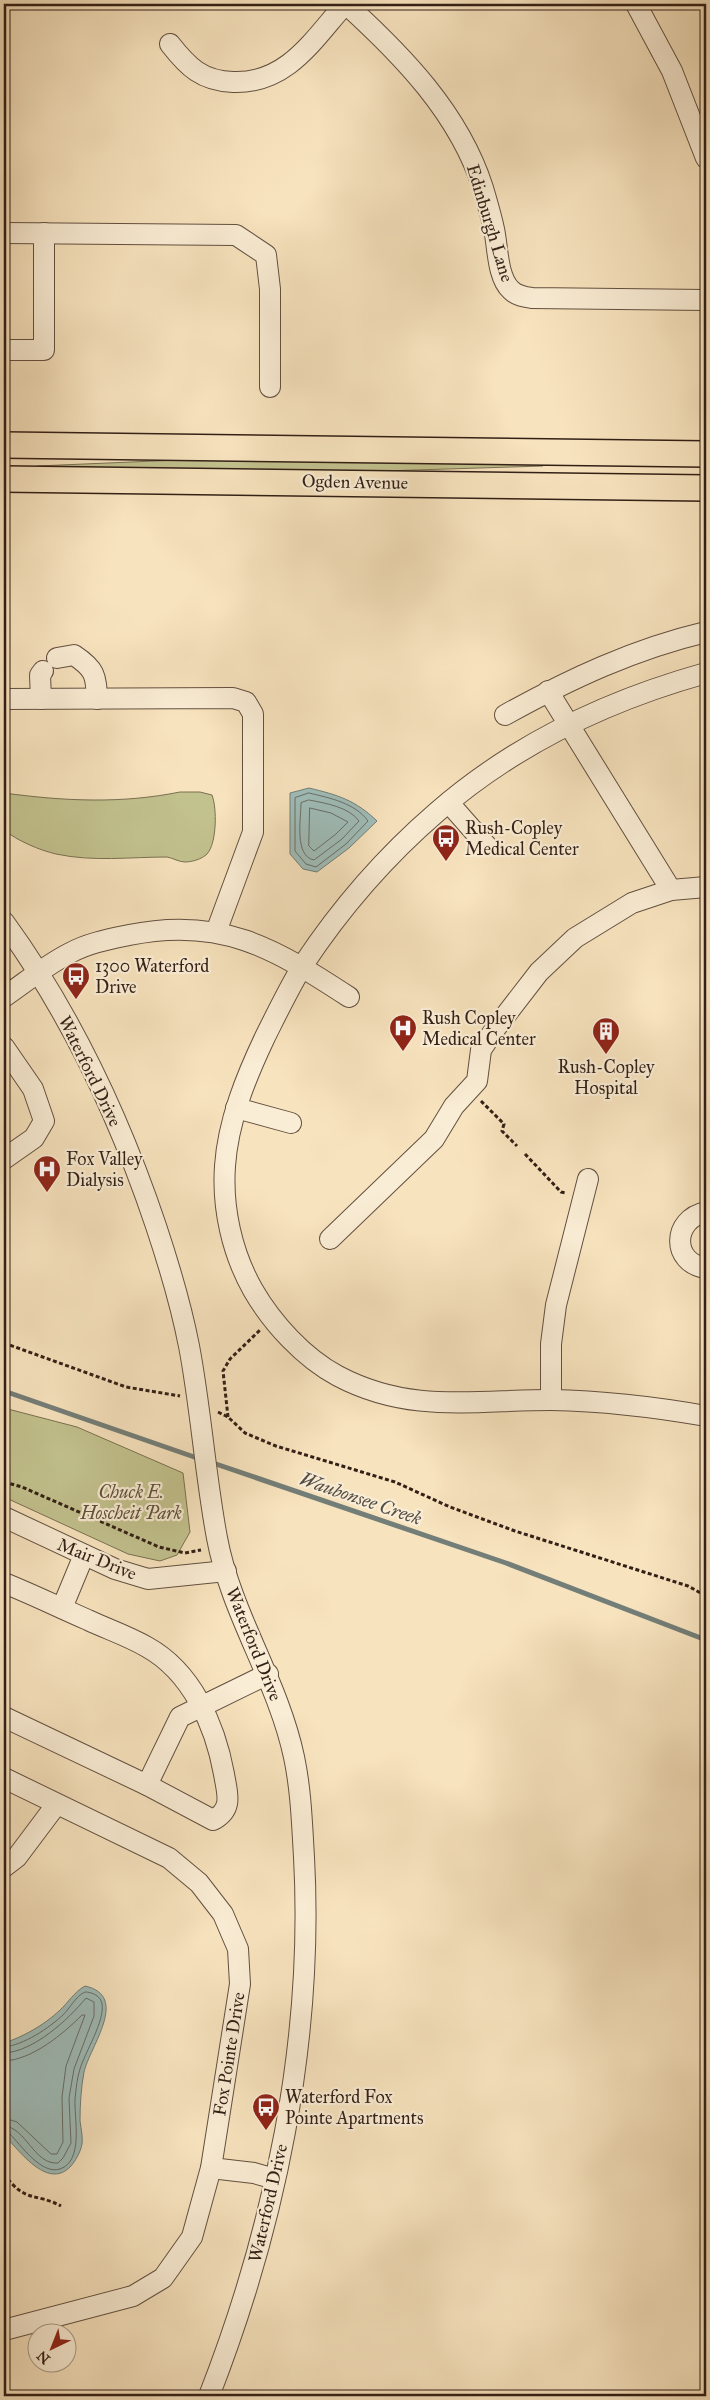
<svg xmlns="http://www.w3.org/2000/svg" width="710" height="2400" viewBox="0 0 710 2400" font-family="'IM FELL Great Primer',serif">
<rect width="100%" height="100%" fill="#f7e3be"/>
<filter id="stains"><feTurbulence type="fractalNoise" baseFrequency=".004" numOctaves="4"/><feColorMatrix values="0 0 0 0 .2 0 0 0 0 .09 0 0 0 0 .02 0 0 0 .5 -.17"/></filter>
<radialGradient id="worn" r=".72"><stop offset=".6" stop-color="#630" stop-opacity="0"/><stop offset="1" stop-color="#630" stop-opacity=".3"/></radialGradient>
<g fill="#c2c28e" stroke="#7a7052">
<polygon points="202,459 543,462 543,466 351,472 37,469 37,466"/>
<path d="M180 792H200L212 795C217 808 217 843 207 854 202 859 192 862 185 862 179 862 173 858 167 857 130 857 93 862 56 854 39 850 18 841 4 830V793C63 801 121 804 180 792Z"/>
<polygon points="4,1408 77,1427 183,1473 190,1532 177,1555 160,1561 128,1554 4,1497"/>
</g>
<g fill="#9fbdb9" stroke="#737e78">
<path d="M309 788C338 795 355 800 377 821L349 848 317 872 303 869 290 854V793Z"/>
<path d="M85 1986C130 1996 90 2046 84 2072 81 2088 80 2105 80 2121 81 2129 83 2137 82 2144 81 2151 75 2162 70 2167 47 2190 19 2150 4 2135V2043C23 2037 44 2025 59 2011 68 2003 74 1992 85 1986Z"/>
</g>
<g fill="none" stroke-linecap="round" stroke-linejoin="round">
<g stroke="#686e68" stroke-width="1">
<path d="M309 793C330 798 355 803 368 821L346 844 316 867 306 864 295 851V798Z"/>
<path d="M309 800C325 803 349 807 359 821L342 839 314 860C294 856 301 819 301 803Z"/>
<polygon points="310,808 331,813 348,822 336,834 314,851 309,846"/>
<path d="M4 2047C24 2045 49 2028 63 2015 70 2008 76 1996 85 1992 92 1992 101 1996 102 2004 105 2021 85 2052 80 2069 77 2078 76 2089 75 2099 74 2118 84 2161 60 2169 41 2175 21 2145 9 2133L4 2132"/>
<path d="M4 2053C33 2052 68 2020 86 1998L94 2002V2016L74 2069 69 2098 71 2143 63 2158 58 2163C34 2165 26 2127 4 2126"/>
<path d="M4 2061C32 2060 63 2034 82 2015H85L66 2066 62 2097 63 2142 57 2154H51L17 2122 4 2118"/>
</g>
<g stroke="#737e78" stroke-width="5">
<polyline points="4,1391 200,1459"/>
<polyline points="210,1462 506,1563 706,1640"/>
</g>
<g stroke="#635040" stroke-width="22">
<g id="minor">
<path d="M346 4C402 55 459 113 483 188 487 202 491 215 494 229 498 247 497 277 511 290 517 296 525 297 532 298L706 300"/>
<polyline points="636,4 672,71 706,158"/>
<path d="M170 44C188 67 202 81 233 82 287 84 313 40 345 4"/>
<polyline points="4,233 236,235 266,255 270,289 270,387"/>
<polyline points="4,350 44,350 44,233"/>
<path d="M57 658 74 655C95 669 96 675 97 699"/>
<path d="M706 673C609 700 514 745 437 812 386 856 340 909 303 965 289 988 277 1013 265 1037 246 1077 228 1121 225 1166 222 1208 232 1253 253 1290 272 1323 304 1358 338 1376 410 1414 474 1400 551 1400 603 1401 655 1407 706 1416"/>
<polyline points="548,691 671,890"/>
<polyline points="4,699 233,698 246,702 253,714 253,832 216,932"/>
<polyline points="41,699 40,675 43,671"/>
<path d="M505 715C570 679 634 649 706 632"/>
<polyline points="449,803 486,845"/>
<path d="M4 922C71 1014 120 1119 156 1226 169 1265 181 1305 189 1346 201 1409 205 1474 217 1538 231 1614 278 1681 294 1757 301 1790 302 1824 304 1857 314 2040 275 2227 209 2396"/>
<path d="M4 997C26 982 46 965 70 953 88 943 110 939 129 935 221 916 274 948 349 997"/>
<polyline points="4,1047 33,1089 44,1121 34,1138 4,1159"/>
<polyline points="236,1108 291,1123"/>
<path d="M706 1212C672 1219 671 1263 706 1268"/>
<polyline points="330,1239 434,1139 454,1106 477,1081 481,1050 495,1029 539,972 575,938 632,903 671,890 706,887"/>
<polyline points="551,1400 551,1344 556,1305 588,1179"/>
<polyline points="4,1517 115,1569 148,1579 226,1571"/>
<path d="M4 1583C32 1594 60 1608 88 1620 107 1629 128 1636 147 1647 192 1672 215 1725 224 1774 227 1793 234 1809 213 1820L147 1785 4 1717"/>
<polyline points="62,1608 84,1555"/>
<polyline points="4,1778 169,1858 199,1883 223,1914 238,1949 240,1984 211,2168 192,2237 163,2278 133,2296 4,2330"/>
<polyline points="147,1785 180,1717 268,1674"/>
<polyline points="4,1867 17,1857 56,1805"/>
<polyline points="211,2168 254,2173 275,2179"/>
</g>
</g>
<g stroke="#321f16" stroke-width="28">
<g id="major">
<polyline points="4,445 706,454"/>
<polyline points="4,479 706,488"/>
</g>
</g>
<g stroke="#321f16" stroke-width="3" stroke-dasharray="4 2.5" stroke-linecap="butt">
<polyline points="481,1101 504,1124 502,1131 517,1146"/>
<polyline points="525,1154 561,1192 566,1193"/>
<polyline points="4,1343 126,1387 180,1396"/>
<polyline points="218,1412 228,1417 245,1433 276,1446 395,1482 450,1507 515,1531 688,1586 706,1596"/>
<polyline points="228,1417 223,1371 230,1359 260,1330"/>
<polyline points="4,1482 22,1487 159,1547 185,1553 201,1550"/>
<path d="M4 2174C26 2204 35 2192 61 2206"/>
</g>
<use href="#minor" stroke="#faedd5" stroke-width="20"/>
<use href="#major" stroke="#f7e3be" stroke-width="25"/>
</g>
<defs>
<g id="bus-pin" transform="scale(1.4375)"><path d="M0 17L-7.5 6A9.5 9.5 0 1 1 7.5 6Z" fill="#8f2418" stroke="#faedd5"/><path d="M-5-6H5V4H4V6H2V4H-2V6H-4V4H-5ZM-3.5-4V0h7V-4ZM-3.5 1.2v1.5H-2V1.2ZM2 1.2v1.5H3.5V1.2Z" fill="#fff"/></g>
<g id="hospital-pin" transform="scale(1.4375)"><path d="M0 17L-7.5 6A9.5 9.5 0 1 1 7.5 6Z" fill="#8f2418" stroke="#faedd5"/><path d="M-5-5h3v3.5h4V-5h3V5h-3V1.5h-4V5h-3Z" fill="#fff"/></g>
<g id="building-pin" transform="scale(1.4375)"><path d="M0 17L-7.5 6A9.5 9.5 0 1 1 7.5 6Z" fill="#8f2418" stroke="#faedd5"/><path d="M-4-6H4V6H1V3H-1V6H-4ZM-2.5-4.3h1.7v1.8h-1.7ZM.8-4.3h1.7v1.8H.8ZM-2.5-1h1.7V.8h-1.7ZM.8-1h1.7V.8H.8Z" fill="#fff"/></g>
</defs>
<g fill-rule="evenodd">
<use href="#bus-pin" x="446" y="838"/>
<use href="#bus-pin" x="76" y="976"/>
<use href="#hospital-pin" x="403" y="1028"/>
<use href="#building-pin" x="606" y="1031"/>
<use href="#hospital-pin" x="47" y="1169"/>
<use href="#bus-pin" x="266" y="2107"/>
</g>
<g text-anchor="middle" stroke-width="4.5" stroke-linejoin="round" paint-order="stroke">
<g font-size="18" fill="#321f16" stroke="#faedd5">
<text transform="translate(490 223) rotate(73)" y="6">Edinburgh Lane</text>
<text transform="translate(355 482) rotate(1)" y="6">Ogden Avenue</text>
<text transform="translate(90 1071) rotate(64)" y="6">Waterford Drive</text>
<text transform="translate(97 1559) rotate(22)" y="6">Mair Drive</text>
<text transform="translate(254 1644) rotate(68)" y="6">Waterford Drive</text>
<text transform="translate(229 2054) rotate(-81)" y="6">Fox Pointe Drive</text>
<text transform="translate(268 2203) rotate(-77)" y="6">Waterford Drive</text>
</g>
<g font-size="18" fill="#321f16" stroke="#faedd5" text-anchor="start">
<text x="465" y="834">Rush-Copley<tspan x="465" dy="21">Medical Center</tspan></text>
<text x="95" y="972">1300 Waterford<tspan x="95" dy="21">Drive</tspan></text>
<text x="422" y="1024">Rush Copley<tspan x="422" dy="21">Medical Center</tspan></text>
<text x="606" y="1073" text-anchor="middle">Rush-Copley<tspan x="606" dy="21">Hospital</tspan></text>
<text x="66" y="1165">Fox Valley<tspan x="66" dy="21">Dialysis</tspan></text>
<text x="285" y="2103">Waterford Fox<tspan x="285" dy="21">Pointe Apartments</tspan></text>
</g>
<g font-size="18" font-style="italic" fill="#5d503a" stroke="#faedd5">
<text x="131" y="1498">Chuck E.<tspan x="131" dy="21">Hoscheit Park</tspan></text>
</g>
<g font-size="19" font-style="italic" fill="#534e47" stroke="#faedd5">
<text transform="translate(361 1498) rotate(19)" y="7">Waubonsee Creek</text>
</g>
</g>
<rect width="710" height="2400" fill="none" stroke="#f7e3be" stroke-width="20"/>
<rect x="5" y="5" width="700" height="2390" fill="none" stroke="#321f16" stroke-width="2.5"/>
<rect x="10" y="10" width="690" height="2380" fill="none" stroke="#321f16"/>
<g transform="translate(52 2348) rotate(223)"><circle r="24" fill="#faedd5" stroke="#aa9b89"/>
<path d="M0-4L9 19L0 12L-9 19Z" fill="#8f2418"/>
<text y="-8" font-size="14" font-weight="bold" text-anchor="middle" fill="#321f16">N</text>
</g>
<rect width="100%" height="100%" filter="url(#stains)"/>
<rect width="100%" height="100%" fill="url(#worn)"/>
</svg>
